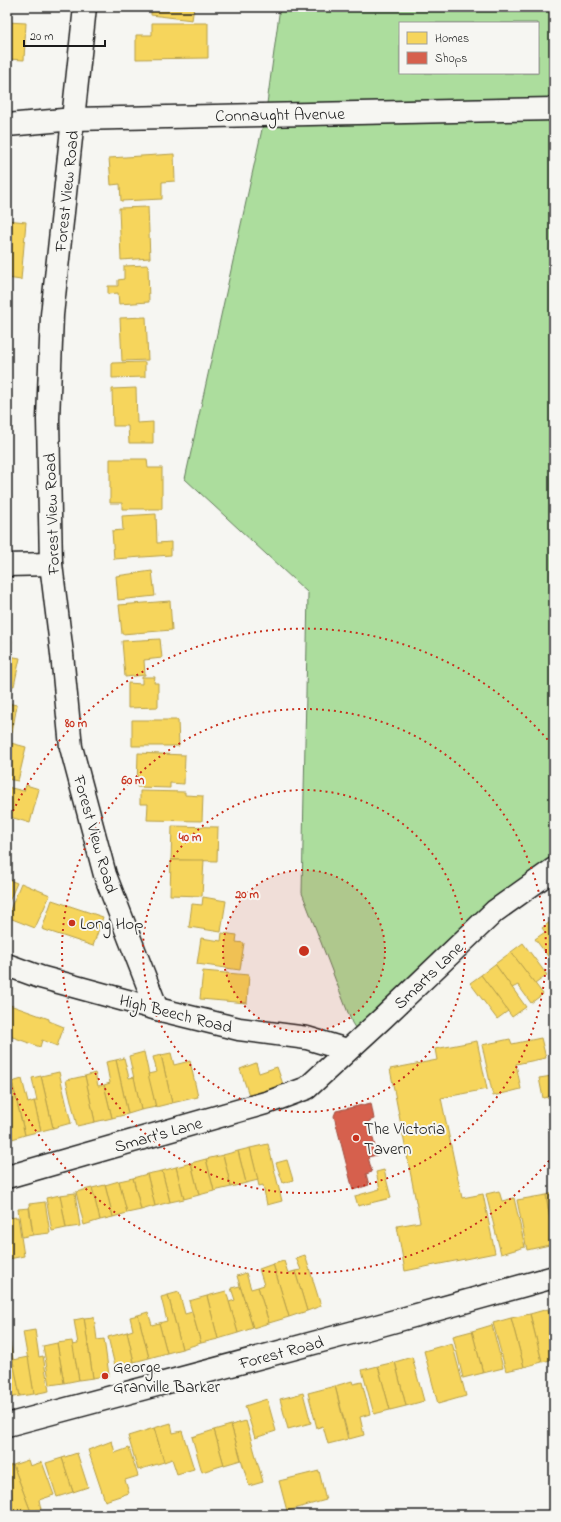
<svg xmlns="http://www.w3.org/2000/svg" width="561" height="1522" viewBox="0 0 561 1522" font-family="'Indie Flower',sans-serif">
<rect width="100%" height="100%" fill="#f6f6f2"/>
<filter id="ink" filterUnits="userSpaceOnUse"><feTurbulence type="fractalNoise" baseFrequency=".025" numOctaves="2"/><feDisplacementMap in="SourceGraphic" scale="8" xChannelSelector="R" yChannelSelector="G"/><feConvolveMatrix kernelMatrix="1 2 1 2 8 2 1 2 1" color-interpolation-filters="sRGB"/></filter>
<g filter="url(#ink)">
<path fill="#acdd9d" stroke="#647c5c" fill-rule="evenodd" d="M280 7H554V862L359 1034 352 1023 302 893 308 593 185 479 266 111ZM400 23H538V73H400Z"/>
<g fill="#f6d55c" stroke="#b59e49">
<polygon points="151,7 194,7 192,20 151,15"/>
<polygon points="7,22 26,23 24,60 7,59"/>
<polygon points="152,23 208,23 208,58 136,59 136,35 152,35"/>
<polygon points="174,154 175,181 162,182 162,199 121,201 120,184 111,185 109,158"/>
<polygon points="148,207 150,258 121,260 119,208"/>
<polygon points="7,220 26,222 21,280 7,278"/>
<polygon points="148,265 149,302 119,304 118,293 108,294 108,286 118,286 118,280 124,279 124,266"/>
<polygon points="146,317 148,360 122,361 120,318"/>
<polygon points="145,362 145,377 112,378 112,363"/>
<polygon points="136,388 137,423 153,422 153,443 129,443 128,426 113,426 112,389"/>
<polygon points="110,459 147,459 148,468 162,468 162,509 122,509 122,503 110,503"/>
<polygon points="156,514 157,543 171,542 171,555 114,559 112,531 123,530 122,516"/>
<polygon points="152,571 155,596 118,600 116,576"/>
<polygon points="170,601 172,630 122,634 119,605"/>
<polygon points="160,639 162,658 144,660 145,675 125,677 122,641"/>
<polygon points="7,640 12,641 9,656 20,658 14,686 7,685"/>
<polygon points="142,677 155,677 154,683 158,683 158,707 128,708 128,683 142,684"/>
<polygon points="7,703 17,705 12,733 7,732"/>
<polygon points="132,720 178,720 179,746 132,746"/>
<polygon points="7,742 26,747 18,781 7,779"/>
<polygon points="138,753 185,755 184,784 170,783 170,788 137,787"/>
<polygon points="26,785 39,789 30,823 7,816 7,787 24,791"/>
<polygon points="140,791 185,792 185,795 203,796 202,821 147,820 148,804 140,804"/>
<polygon points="172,826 218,827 217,861 171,860"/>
<polygon points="171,860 204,860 202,896 170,895"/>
<polygon points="7,879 17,883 7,906"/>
<polygon points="21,883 50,895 35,928 7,917"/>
<polygon points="203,897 226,901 221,932 189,927 192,904 202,905"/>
<polygon points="52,900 103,917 93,946 42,929"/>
<polygon points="554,919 554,964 535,939 545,932 542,928"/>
<polygon points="222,933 237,935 236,942 244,943 240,970 197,964 201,938 221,941"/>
<polygon points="523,943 547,975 535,984 511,952"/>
<polygon points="511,952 543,994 531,1003 518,985 512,988 495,964"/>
<polygon points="495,964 526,1007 512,1017 481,975"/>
<polygon points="203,971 249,975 247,1003 200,999"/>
<polygon points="481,975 508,1011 497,1019 470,983"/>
<polygon points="7,1004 49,1019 49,1021 64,1027 57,1046 42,1040 40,1047 7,1035"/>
<polygon points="541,1038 546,1058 516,1064 521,1089 493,1096 482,1045 510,1039 512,1044"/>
<polygon points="477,1041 487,1089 441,1098 462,1198 483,1194 495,1253 405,1271 397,1226 420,1222 390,1069 437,1060 435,1049"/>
<polygon points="144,1052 156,1107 141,1110 129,1056"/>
<polygon points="171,1053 174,1065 190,1061 198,1097 172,1103 161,1055"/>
<polygon points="161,1055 172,1103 156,1107 148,1074 157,1072 153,1057"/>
<polygon points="124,1058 129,1078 134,1077 141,1110 128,1114 116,1060"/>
<polygon points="116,1060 128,1114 112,1118 104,1085 110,1083 106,1062"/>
<polygon points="554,1060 554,1096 543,1098 539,1078 552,1076 550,1061"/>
<polygon points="256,1063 259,1073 277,1067 284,1087 250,1098 240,1069"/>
<polygon points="59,1072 71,1123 53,1128 41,1076"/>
<polygon points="95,1073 98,1086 104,1085 112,1118 95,1122 85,1076"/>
<polygon points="41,1076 53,1128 41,1131 34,1101 37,1101 32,1078"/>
<polygon points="85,1076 95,1122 77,1126 66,1080"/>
<polygon points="22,1079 28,1103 34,1101 41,1131 25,1135 12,1082"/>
<polygon points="12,1082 25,1135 9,1140 7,1132 7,1083"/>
<polygon points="268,1144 282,1201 267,1205 263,1185 259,1186 250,1148"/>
<polygon points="250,1148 258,1180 246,1183 238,1151"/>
<polygon points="238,1151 246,1183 231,1187 223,1155"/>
<polygon points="223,1155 231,1187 214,1191 206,1159"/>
<polygon points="206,1159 214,1191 199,1195 191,1163"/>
<polygon points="287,1160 293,1180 283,1183 276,1163"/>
<polygon points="191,1163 199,1195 184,1199 176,1167"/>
<polygon points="176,1167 184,1199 170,1202 162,1171"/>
<polygon points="384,1170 391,1198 358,1206 355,1196 380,1189 376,1172"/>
<polygon points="162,1171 170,1202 155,1206 147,1174"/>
<polygon points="147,1174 155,1206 141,1210 133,1178"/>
<polygon points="133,1178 141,1210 127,1213 119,1181"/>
<polygon points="119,1181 127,1213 113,1217 105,1185"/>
<polygon points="105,1185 113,1217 100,1220 92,1188"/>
<polygon points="92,1188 100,1220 84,1225 76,1192"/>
<polygon points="499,1191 502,1201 514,1198 525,1247 501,1254 486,1194"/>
<polygon points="75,1193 80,1226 66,1228 60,1195"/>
<polygon points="554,1193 554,1241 546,1195"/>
<polygon points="60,1195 66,1228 52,1231 46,1198"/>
<polygon points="546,1195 554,1244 527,1250 517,1200"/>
<polygon points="45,1202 50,1233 33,1235 29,1204"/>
<polygon points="29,1208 33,1235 22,1237 18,1209"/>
<polygon points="18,1217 24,1256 9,1259 7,1246 7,1218"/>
<polygon points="305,1255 321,1306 307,1311 295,1271 301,1270 296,1258"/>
<polygon points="284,1261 288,1273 295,1271 307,1311 289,1317 273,1264"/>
<polygon points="273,1264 289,1317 269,1323 258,1287 264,1285 259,1269"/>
<polygon points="246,1273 251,1289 258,1287 269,1323 253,1328 237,1276"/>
<polygon points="240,1286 253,1328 238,1333 229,1302 235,1300 231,1288"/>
<polygon points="226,1291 238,1333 218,1339 207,1296"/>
<polygon points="179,1292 185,1314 192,1312 201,1343 182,1349 168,1295"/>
<polygon points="168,1295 182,1349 167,1353 159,1323 167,1321 161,1297"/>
<polygon points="207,1296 218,1339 201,1343 189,1301"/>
<polygon points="548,1309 554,1333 554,1359 542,1362 530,1314"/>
<polygon points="148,1312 152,1325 159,1323 167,1353 149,1358 138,1315"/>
<polygon points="530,1314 542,1362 524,1367 511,1318"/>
<polygon points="138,1315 149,1358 134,1362 127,1332 133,1330 130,1317"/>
<polygon points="94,1317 97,1340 104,1339 109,1375 93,1378 84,1318"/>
<polygon points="84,1318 93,1378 79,1380 72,1345 78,1344 74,1320"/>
<polygon points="511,1318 524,1367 506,1371 493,1323"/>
<polygon points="492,1325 503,1368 483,1373 472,1331"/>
<polygon points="35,1330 39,1357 43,1356 49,1391 34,1394 23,1332"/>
<polygon points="472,1331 483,1373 463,1378 453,1336"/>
<polygon points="127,1332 134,1362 115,1366 108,1337"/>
<polygon points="72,1341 79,1380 64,1383 57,1343"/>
<polygon points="10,1343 20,1396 7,1398 7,1344"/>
<polygon points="57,1343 64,1383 50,1385 43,1346"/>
<polygon points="452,1343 466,1396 438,1404 424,1351"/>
<polygon points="28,1357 34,1394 20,1396 13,1360"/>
<polygon points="412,1357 424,1401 406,1406 395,1362"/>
<polygon points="395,1362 406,1406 390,1410 378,1366"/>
<polygon points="378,1366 390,1410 374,1414 362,1370"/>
<polygon points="352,1381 353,1384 362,1382 370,1414 360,1417 364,1435 349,1439 335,1386"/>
<polygon points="335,1386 348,1439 328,1444 323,1426 317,1428 308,1393"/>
<polygon points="303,1393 311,1423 288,1429 280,1399"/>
<polygon points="267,1399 276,1431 255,1438 245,1406"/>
<polygon points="246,1421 263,1482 249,1486 231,1425"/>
<polygon points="171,1423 173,1433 182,1431 194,1469 177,1474 172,1459 164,1462 154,1428"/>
<polygon points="231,1425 241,1460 224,1465 214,1430"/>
<polygon points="154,1428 164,1462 138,1470 128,1436"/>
<polygon points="214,1430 224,1465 202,1472 192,1437"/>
<polygon points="112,1441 115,1453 129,1448 138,1476 125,1480 129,1493 105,1501 88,1450"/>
<polygon points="77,1453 88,1487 73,1492 62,1458"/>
<polygon points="62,1458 73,1492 57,1497 46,1463"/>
<polygon points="28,1460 30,1466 42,1462 54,1495 39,1500 41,1509 31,1512 13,1465"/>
<polygon points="13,1465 31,1512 32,1515 10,1515 7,1508 7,1467"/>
<polygon points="319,1471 326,1500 287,1511 279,1481"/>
</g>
<polygon fill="#d6604d" stroke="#9e4c3e" points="371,1103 374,1119 369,1121 377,1155 368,1157 372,1172 366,1174 369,1185 353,1190 334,1116 336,1111"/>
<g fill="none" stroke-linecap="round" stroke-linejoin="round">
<g stroke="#1c1c1c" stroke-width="25">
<g id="minor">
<polyline points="85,7 52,315 48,419 51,564 62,654 71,747 105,875 157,1009"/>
<polyline points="7,125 74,119 554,109"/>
<polyline points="7,565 51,564"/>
<polyline points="7,965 40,977 157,1009 239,1029 307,1038 347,1050"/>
<polyline points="7,1177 269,1102 307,1088 383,1018 495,911 554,869"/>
</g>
</g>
<g stroke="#1c1c1c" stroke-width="25">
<polyline id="tertiary" points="7,1425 377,1326 554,1277"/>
</g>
<use href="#minor" stroke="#f6f6f2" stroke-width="22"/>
<use href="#tertiary" stroke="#f6f6f2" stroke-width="22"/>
</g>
</g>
<circle cx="304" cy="951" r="81" fill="#c8321e" fill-opacity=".12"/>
<g fill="none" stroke="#c8321e" stroke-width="2" stroke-dasharray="2 4">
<circle cx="304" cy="951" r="81"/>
<circle cx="304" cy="951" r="161"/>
<circle cx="304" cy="951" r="242"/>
<path d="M553 1156A323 323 0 0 1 8 1080M8 822A323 323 0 0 1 553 746"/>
</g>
<g fill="#c8321e" stroke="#f6f6f2" stroke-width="1.5">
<circle cx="72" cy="923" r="4"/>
<circle cx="356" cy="1138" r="4"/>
<circle cx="105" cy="1376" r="4"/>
</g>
<g text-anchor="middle" stroke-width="4" stroke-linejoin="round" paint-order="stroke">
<g font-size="17" fill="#1c1c1c" stroke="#f6f6f2">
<text transform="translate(280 114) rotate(-1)" y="6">Connaught Avenue</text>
<text transform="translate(66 191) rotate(-84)" y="6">Forest View Road</text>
<text transform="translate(51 514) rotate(-92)" y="6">Forest View Road</text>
<text transform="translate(96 834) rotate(74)" y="6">Forest View Road</text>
<text transform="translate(428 975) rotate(-44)" y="6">Smarts Lane</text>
<text transform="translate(176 1013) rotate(14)" y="6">High Beech Road</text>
<text transform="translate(158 1134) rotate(-16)" y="6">Smart's Lane</text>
<text transform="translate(281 1352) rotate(-15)" y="6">Forest Road</text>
</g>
<g font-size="17" fill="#1c1c1c" stroke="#f6f6f2" text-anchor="start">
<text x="80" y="929">Long Hop</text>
<text x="364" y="1134">The Victoria<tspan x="364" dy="20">Tavern</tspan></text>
<text x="113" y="1372">George<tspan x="113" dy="20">Granville Barker</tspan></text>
</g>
</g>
<circle cx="304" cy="951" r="6" fill="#c8321e" stroke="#f6f6f2" stroke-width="2"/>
<g font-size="12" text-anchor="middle" font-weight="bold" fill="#c8321e" stroke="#f6f6f2" stroke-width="4" stroke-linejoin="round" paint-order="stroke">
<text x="76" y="727">80 m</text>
<text x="133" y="784">60 m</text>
<text x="190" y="841">40 m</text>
<text x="247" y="898">20 m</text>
</g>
<rect width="561" height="1522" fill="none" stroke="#f6f6f2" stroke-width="24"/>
<rect x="12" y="12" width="537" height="1498" fill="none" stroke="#1c1c1c" stroke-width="1.5" filter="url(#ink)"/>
<rect x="399" y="22" width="140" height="52" fill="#f6f6f2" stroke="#9f9f9c"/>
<rect x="407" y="32" width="20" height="12" fill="#f6d55c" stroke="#9f9f9c"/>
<text x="435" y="42" font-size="12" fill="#1c1c1c">Homes</text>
<rect x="407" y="52" width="20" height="12" fill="#d6604d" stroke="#9f9f9c"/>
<text x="435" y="62" font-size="12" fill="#1c1c1c">Shops</text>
<path d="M24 40v6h81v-6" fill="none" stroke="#1c1c1c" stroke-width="2"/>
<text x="30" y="40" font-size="12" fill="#1c1c1c" stroke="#f6f6f2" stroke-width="3" paint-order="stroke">20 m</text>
</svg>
